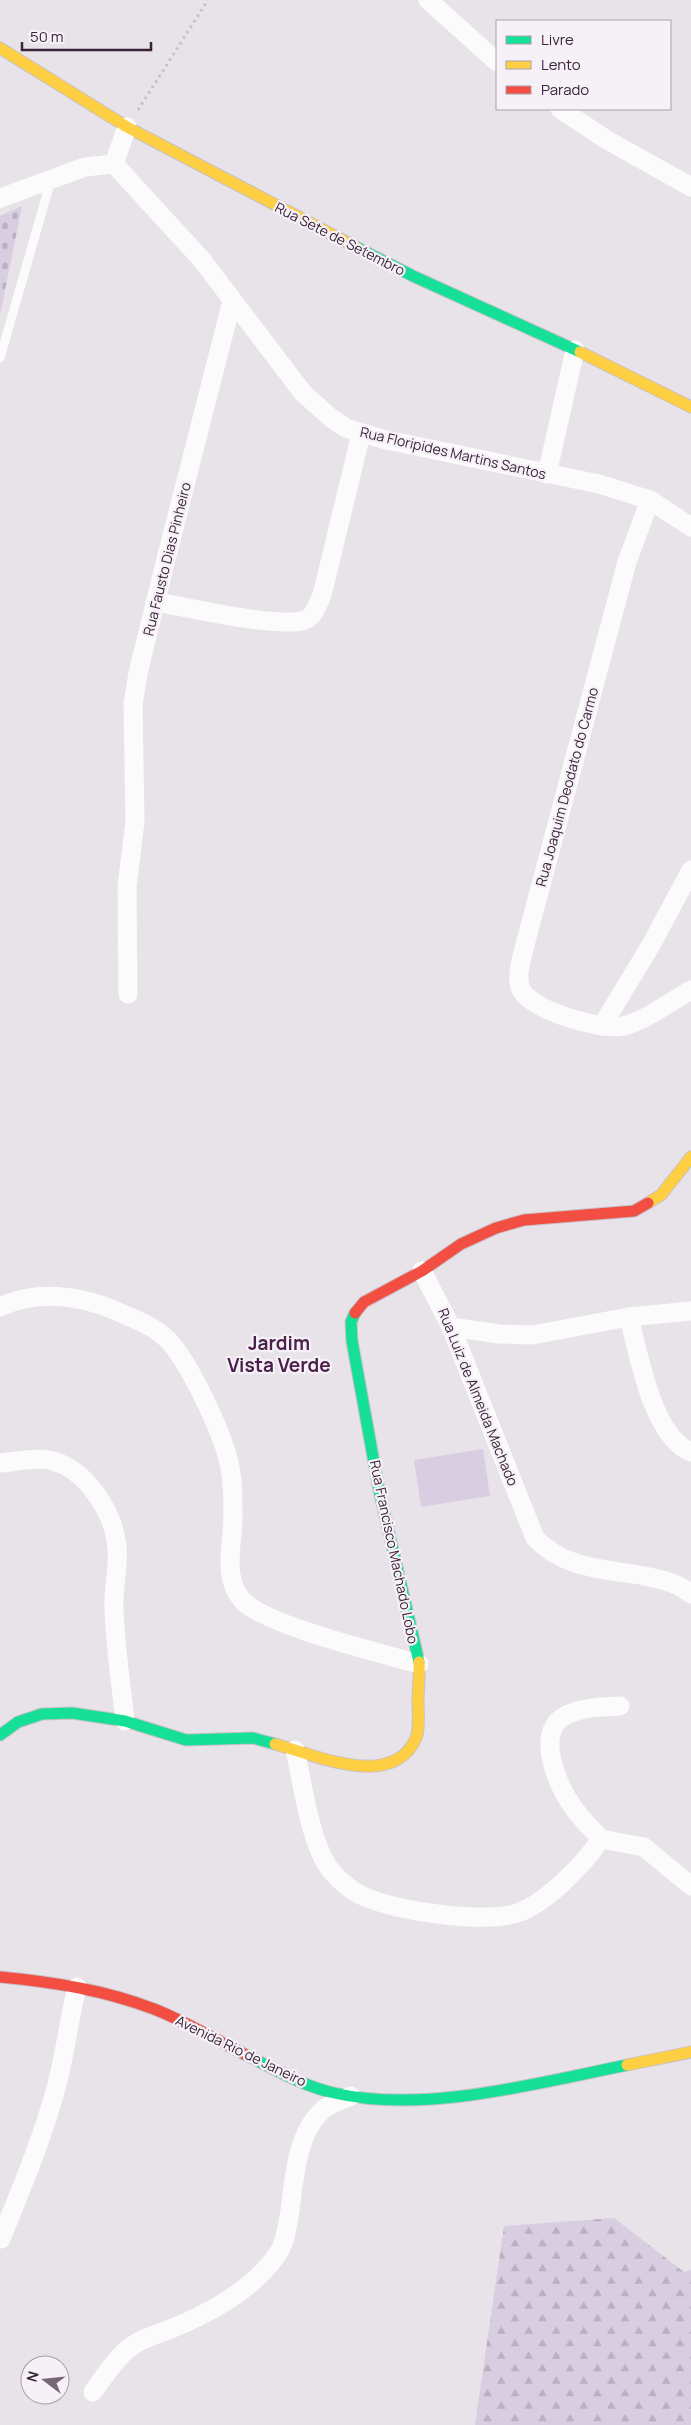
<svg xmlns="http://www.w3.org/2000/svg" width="691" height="2425" viewBox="0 0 691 2425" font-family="Manrope,sans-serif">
<defs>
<pattern id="forest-firs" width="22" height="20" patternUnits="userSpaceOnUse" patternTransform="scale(1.25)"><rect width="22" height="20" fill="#d9cde1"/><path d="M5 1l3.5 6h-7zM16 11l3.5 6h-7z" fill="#bbb0c2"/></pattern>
<pattern id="cemetery-stones" width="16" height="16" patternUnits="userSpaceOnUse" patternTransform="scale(1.25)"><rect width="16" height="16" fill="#d9cde1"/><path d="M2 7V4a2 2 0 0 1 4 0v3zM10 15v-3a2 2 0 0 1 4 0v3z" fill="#bbb0c2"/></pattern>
</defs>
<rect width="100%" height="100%" fill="#e8e3e9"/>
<polygon fill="url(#forest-firs)" points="614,2218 684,2272 691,2270 691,2425 475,2425 504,2226"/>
<polygon fill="url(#cemetery-stones)" points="22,206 0,315 0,216"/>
<polygon fill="#d9cde1" points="483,1449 490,1496 421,1507 414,1460"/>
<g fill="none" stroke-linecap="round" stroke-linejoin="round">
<g stroke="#c7c0c8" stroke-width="13">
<g id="fast">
<polyline points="356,247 413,276 580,352"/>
<polyline points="355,1313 351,1322 352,1341 379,1490 419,1662"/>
<polyline points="0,1735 18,1722 42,1714 72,1713 125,1721 186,1740 253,1738 275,1744"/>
<path d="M244 2054C273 2068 302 2086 334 2093 424 2114 538 2083 627 2065"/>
</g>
</g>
<g stroke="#c7c0c8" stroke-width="13">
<g id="slow">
<polyline points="0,48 127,127 356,247"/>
<polyline points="580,352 691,407"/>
<polyline points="648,1203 661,1195 691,1157"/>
<path d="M275 1744C315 1755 393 1791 416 1738 420 1728 418 1711 418 1700 418 1688 420 1675 419 1662"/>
<polyline points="627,2065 691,2052"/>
</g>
</g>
<g stroke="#c7c0c8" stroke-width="13">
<g id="jam">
<polyline points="355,1313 364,1302 422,1271 461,1244 496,1228 524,1220 634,1211 648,1203"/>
<path d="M0 1977C53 1982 104 1990 154 2009 185 2021 214 2039 244 2054"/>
</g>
</g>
<polyline stroke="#c8c0c9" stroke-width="3" stroke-dasharray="2.5 4" stroke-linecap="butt" points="138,110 208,0"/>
<polyline stroke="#fcfbfc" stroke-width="9" points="0,358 51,180"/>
<g stroke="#fcfbfc" stroke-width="19">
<polyline points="428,0 497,62"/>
<polyline points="560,109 607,140 691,187"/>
<polyline points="114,164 202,260 303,393 331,418 346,428 382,439 599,484 650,500 691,527"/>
<polyline points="0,198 85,167 114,164 127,127"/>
<polyline points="547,474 575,350"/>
<path d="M650 500 627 562 526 941C523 955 516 972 520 987 527 1010 602 1031 623 1026 647 1020 669 1002 691 990"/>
<path d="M156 602C188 607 278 629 305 620 314 617 318 603 322 595L361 434"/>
<polyline points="128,994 127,887 135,821 133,705 138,673 164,567 232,301"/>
<polyline points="602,1026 651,945 691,870"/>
<path d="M422 1271 451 1327 535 1538C564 1569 605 1569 645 1576 662 1580 677 1582 691 1594"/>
<path d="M0 1307C36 1290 78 1295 114 1310 131 1318 153 1325 167 1339 189 1361 222 1432 229 1463 233 1480 233 1498 233 1516 233 1543 222 1577 242 1600 266 1626 381 1653 419 1664"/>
<path d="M629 1317C639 1355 652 1436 691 1452"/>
<polyline points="451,1327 499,1334 532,1335 629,1317 691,1311"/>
<path d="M0 1463C15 1462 34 1457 49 1460 85 1467 114 1512 117 1547 119 1568 113 1588 114 1608 115 1646 121 1683 125 1721"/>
<path d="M295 1750C303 1784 310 1847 333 1873 340 1881 353 1892 363 1896 394 1911 488 1925 520 1912 547 1902 585 1863 601 1839L644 1847 691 1886"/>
<path d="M601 1839C592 1829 581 1819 573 1807 558 1787 535 1734 563 1717 579 1707 601 1707 620 1706"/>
<path d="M1 2239C21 2189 42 2140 56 2088 65 2055 69 2020 77 1987"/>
<path d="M93 2392C104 2377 114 2360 129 2348 141 2338 159 2334 173 2328 212 2312 253 2289 277 2255 286 2242 287 2226 290 2211 294 2179 297 2131 324 2109 331 2103 342 2100 351 2096"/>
</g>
<use href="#fast" stroke="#16e098" stroke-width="11"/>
<use href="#slow" stroke="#ffcf43" stroke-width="11"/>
<use href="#jam" stroke="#f24e42" stroke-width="11"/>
</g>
<g text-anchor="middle" stroke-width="4.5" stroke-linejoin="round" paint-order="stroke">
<g font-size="14" fill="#3a233a" stroke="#f6f1f7">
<text transform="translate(340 239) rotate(27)" y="5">Rua Sete de Setembro</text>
<text transform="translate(453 453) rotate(13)" y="5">Rua Floripides Martins Santos</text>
<text transform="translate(167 559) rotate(-76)" y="5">Rua Fausto Dias Pinheiro</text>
<text transform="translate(567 787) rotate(-75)" y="5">Rua Joaquim Deodato do Carmo</text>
<text transform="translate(478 1397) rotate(68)" y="5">Rua Luiz de Almeida Machado</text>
<text transform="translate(394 1552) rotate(78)" y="5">Rua Francisco Machado Lobo</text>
<text transform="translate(241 2051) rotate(26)" y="5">Avenida Rio de Janeiro</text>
</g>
<g font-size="19" font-weight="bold" fill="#4b204a" stroke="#f6f1f7">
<text x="279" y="1350">Jardim<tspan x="279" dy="22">Vista Verde</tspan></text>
</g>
</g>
<rect x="496" y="20" width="175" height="90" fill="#f6f1f7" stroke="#ab9fab"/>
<rect x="506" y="36" width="25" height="8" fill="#16e098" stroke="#ab9fab"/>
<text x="541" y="45" font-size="15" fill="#3a233a">Livre</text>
<rect x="506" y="61" width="25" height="8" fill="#ffcf43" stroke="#ab9fab"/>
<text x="541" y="70" font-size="15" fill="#3a233a">Lento</text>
<rect x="506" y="86" width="25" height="8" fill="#f24e42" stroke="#ab9fab"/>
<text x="541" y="95" font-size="15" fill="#3a233a">Parado</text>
<g transform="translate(45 2380) rotate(286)"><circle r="24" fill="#f6f1f7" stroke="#ab9fab"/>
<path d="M0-4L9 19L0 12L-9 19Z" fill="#776677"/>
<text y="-8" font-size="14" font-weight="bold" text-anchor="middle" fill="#3a233a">N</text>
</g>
<path d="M22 42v8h129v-8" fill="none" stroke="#3a233a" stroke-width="2.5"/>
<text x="30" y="42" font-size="15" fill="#3a233a" stroke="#f6f1f7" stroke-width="4" paint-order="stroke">50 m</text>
</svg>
